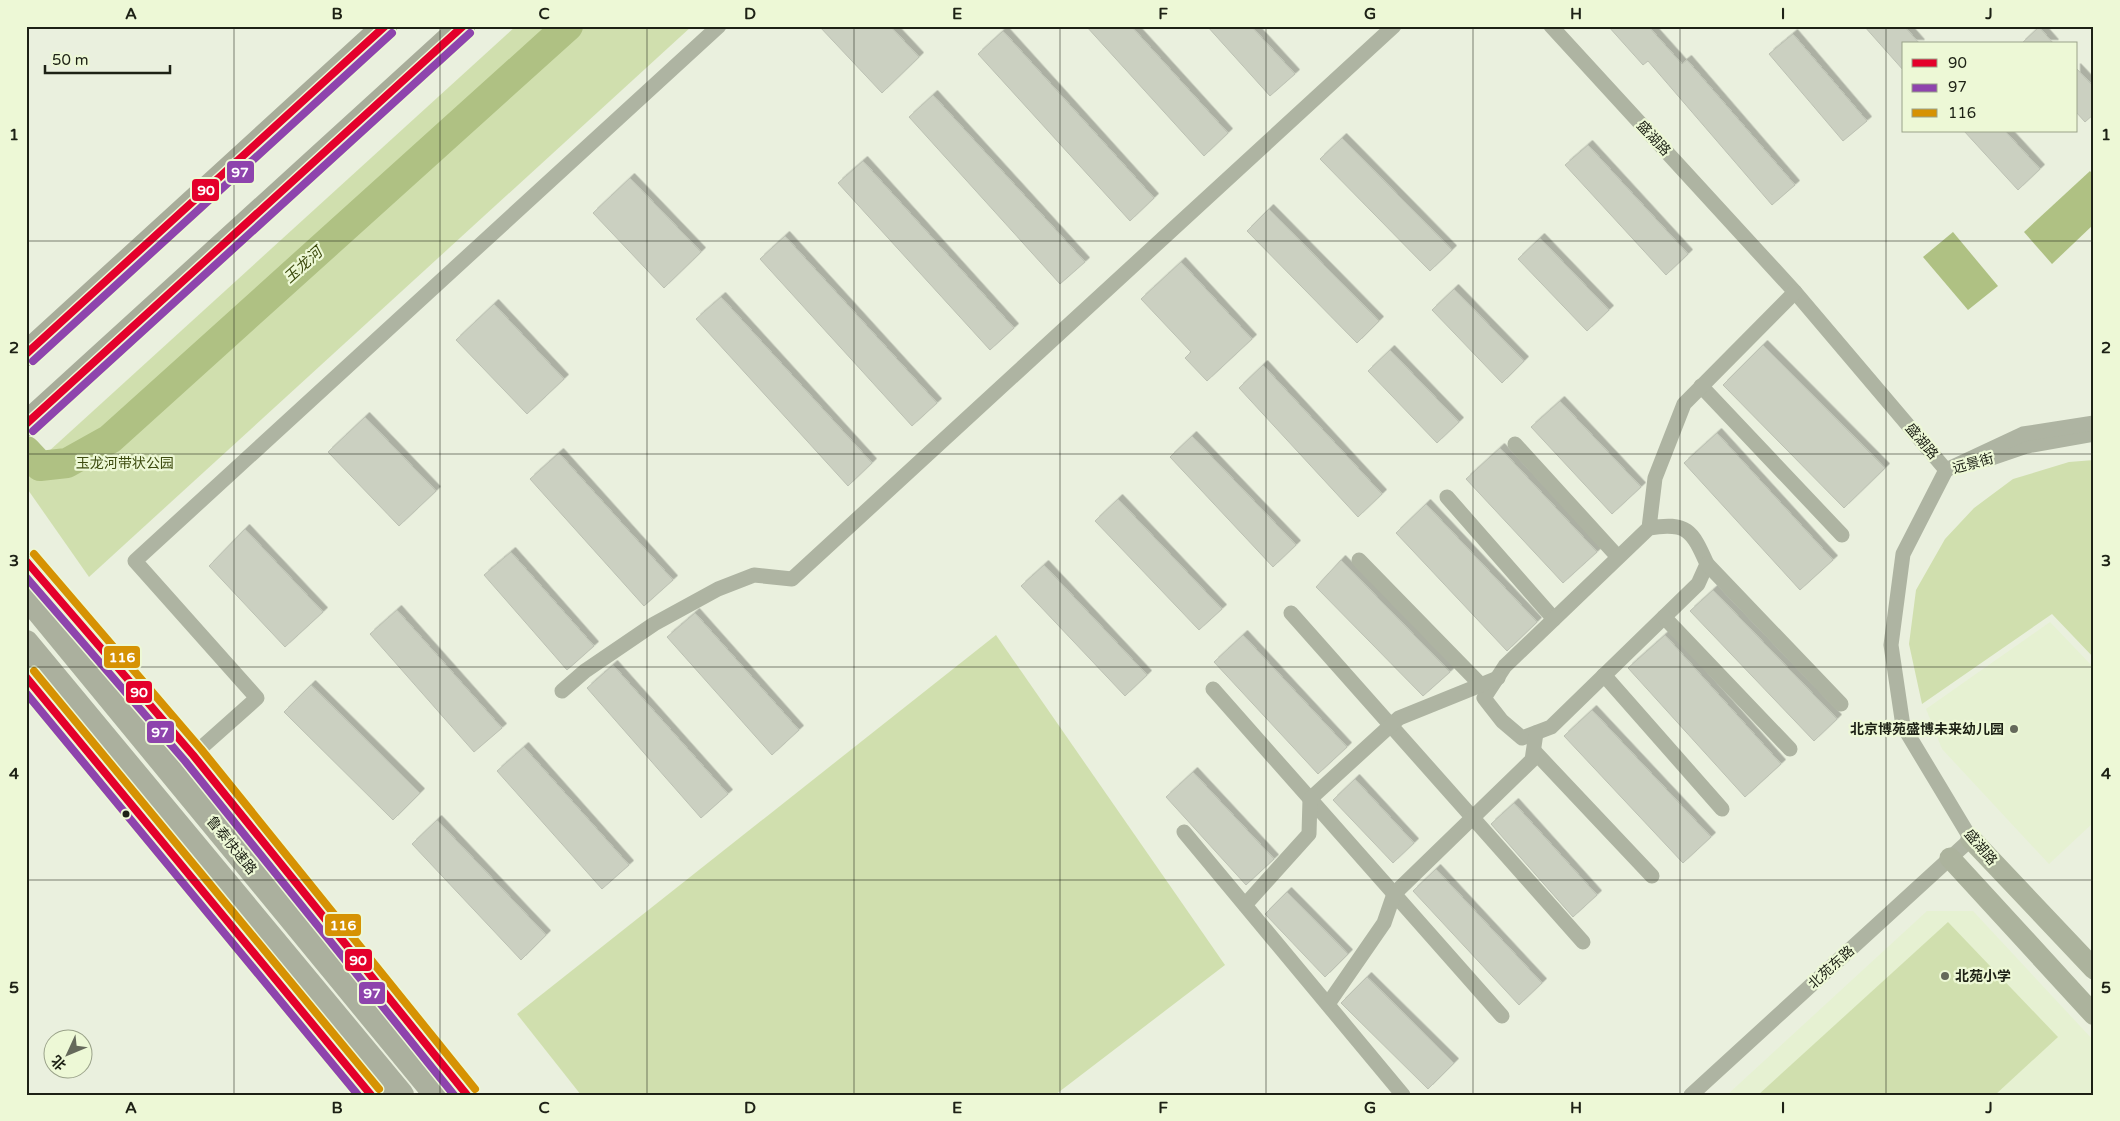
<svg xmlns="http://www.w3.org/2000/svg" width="2120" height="1121" viewBox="0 0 2120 1121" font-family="'Varela Round','Noto Sans SC',sans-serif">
<defs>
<filter id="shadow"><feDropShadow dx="4.5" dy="-4.5" stdDeviation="0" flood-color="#0004"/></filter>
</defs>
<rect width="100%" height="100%" fill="#eaf0de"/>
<g fill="#e6f1d2">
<polygon points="2050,622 2094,668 2094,822 2049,864 1942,749 1926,709"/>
<polygon points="1927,911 1973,911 2094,1041 2094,1095 1727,1095"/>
</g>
<g fill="#d0dfae">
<polygon points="516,26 692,26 89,577 26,487 26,472"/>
<polygon points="2094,460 2094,658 2052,614 1922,704 1909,644 1916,590 1945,539 1974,508 2013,479 2069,462"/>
<polygon points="996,635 1225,965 1055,1095 581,1095 517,1014"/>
<polygon points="1948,922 2058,1037 1995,1095 1758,1095"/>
</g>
<g fill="#afc183">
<polygon points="2090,171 2094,176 2094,224 2052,264 2024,232"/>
<polygon points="1953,232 1998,286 1968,310 1923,257"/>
</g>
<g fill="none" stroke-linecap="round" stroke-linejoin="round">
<polyline stroke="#afc183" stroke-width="30" points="26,451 40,466 67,463 110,439 568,26"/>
</g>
<g fill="#cbd0c1" stroke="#bcc1b3" filter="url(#shadow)">
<polygon points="819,26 890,26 919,57 882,93"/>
<polygon points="1086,26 1131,26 1228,133 1204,156"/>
<polygon points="1207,26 1251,26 1295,74 1270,96"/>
<polygon points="1608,26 1648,26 1682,64 1687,60 1795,185 1772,205 1648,61 1643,65"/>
<polygon points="1864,26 1904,26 1920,44 1904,44 1904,71"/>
<polygon points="2039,27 2054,44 2021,44"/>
<polygon points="1003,31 1154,198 1130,221 978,54"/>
<polygon points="1793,34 1867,121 1843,141 1769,54"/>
<polygon points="2076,68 2094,87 2094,114 2085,122 2076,112"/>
<polygon points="933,95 1085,262 1060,284 909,117"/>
<polygon points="1964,131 2005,131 2040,169 2018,190"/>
<polygon points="1342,138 1452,250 1430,271 1320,159"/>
<polygon points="1588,145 1688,254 1666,275 1565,165"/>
<polygon points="863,161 1014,328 990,350 838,183"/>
<polygon points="630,178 701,252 664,288 593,213"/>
<polygon points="1269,209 1379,321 1357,343 1247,231"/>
<polygon points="785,236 937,403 912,426 760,259"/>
<polygon points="1540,238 1609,310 1587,331 1518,259"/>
<polygon points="1181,262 1252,339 1207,381 1185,358 1191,352 1141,299"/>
<polygon points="1454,289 1524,361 1502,383 1432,310"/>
<polygon points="721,297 872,463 848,486 696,319"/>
<polygon points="494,304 564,379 527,414 456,340"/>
<polygon points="1763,345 1885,468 1844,508 1723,385"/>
<polygon points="1390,350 1459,422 1437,443 1368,371"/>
<polygon points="1263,365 1382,494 1358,517 1239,388"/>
<polygon points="1560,401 1641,487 1612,514 1531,427"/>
<polygon points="365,417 436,491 399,526 328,452"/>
<polygon points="1717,433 1833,560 1800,590 1684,463"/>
<polygon points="1192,436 1296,545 1273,567 1170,457"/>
<polygon points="1500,448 1597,552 1563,583 1466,479"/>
<polygon points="559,453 673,580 644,606 530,479"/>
<polygon points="1118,499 1222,609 1199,630 1095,521"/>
<polygon points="1426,504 1537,622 1507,651 1396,533"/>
<polygon points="245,529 323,612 285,647 209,566"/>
<polygon points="511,552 594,646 567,670 484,575"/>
<polygon points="1341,560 1450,672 1423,696 1316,587"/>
<polygon points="1044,565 1147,675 1125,696 1021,586"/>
<polygon points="1713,590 1837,719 1814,741 1690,611"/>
<polygon points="397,610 502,728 474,752 370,634"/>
<polygon points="695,613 799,730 772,755 667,637"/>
<polygon points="1243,635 1347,747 1318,774 1214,662"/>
<polygon points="1665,635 1781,764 1745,797 1628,668"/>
<polygon points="613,665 728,794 701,818 587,688"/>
<polygon points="311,685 420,793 393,820 284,712"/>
<polygon points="1592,710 1711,837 1683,863 1564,736"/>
<polygon points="524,747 629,865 602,889 497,771"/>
<polygon points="1193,772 1274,859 1246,885 1166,797"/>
<polygon points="1355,779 1414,843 1393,863 1333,800"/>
<polygon points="1514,803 1597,895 1573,917 1491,824"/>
<polygon points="437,820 546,935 521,960 412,844"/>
<polygon points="1436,869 1542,983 1519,1005 1413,891"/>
<polygon points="1287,892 1348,954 1325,977 1265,914"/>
<polygon points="1367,977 1454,1063 1428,1089 1341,1003"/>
</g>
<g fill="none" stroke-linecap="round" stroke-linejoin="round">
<g stroke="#aeb4a2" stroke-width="15">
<polyline points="1551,26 1795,292 1946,470"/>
<polyline points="1701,386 1842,535"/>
<polyline points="1515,444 1618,557"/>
<polyline points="1989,459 2027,446 2094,434"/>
<polyline points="1946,470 2023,434 2094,423"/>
<polyline points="1447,497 1554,619"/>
<path d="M1649 528C1687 522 1692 530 1707 564L1698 584 1551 727 1522 738 1502 721 1484 698 1505 666 1649 528 1655 478 1684 404 1795 292"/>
<polyline points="1359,560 1481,685"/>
<polyline points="1707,564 1841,704"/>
<polyline points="1291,613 1583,942"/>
<polyline points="1664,617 1790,749"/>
<polyline points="1604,675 1722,809"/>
<polyline points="1213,689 1502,1016"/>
<polyline points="562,691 585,671 654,624 718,589 754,575 792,579 1394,26"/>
<polyline points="1534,751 1652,876"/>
<polyline points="193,755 257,698 135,561 719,26"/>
<polyline points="1184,832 1403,1095"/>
<polyline points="1245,905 1309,834 1310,799 1391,725 1399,718 1498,678"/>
<polyline points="1328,1004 1384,923 1394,894 1532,760 1536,733"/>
<polyline points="1691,1095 1971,839 1903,726 1891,645 1903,554 1946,470"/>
</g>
<g stroke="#acb39d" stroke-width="21">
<polyline points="26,561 193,755 467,1095"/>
<polyline points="26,677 371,1095"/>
<polyline points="1971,839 2094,969"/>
<polyline points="1950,858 2094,1015"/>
</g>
<g stroke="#a8ad9a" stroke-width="25">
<polyline points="26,354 385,26"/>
<polyline points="26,424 463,26"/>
</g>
<g stroke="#abb09e" stroke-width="26">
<polyline points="26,595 437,1095"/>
<polyline points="26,643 401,1095"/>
</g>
<g stroke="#edf8d6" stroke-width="11">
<g id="bus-1">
<polyline points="26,354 385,26"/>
<polyline points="26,424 463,26"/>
<polyline points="26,561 193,755 467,1095"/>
<polyline points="26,677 371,1095"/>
</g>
</g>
<g stroke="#edf8d6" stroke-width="11">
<g id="bus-2">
<polyline points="33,361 392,33"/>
<polyline points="33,431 470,33"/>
<polyline points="26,577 185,761 454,1095"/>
<polyline points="26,693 358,1095"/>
</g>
</g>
<g stroke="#edf8d6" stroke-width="11">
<g id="bus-3">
<polyline points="34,554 201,749 475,1089"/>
<polyline points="34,671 379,1089"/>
</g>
</g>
<use href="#bus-1" stroke="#e4002b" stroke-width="8"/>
<use href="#bus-2" stroke="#8e44ad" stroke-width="8"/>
<use href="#bus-3" stroke="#d69203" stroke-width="8"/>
</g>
<path fill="none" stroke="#1d2115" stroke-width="1" stroke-opacity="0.55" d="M234 26V1095M440 26V1095M647 26V1095M854 26V1095M1060 26V1095M1266 26V1095M1473 26V1095M1680 26V1095M1886 26V1095M26 241H2094M26 454H2094M26 667H2094M26 880H2094"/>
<g fill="#65695b" stroke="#edf8d6" stroke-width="2">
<circle cx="2014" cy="729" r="5"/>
<circle cx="1945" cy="976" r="5"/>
</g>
<circle fill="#1d2115" stroke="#edf8d6" stroke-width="2" cx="126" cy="814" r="4.5"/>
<g text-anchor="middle" stroke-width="4.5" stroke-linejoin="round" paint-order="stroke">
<g font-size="14" fill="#1d2115" stroke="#edf8d6">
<text transform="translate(1654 138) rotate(47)" y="5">盛湖路</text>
<text transform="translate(1922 441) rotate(50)" y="5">盛湖路</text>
<text transform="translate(1973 463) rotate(-15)" y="5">远景街</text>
<text transform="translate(232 845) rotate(51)" y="5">鲁泰快速路</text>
<text transform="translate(1981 847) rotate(50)" y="5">盛湖路</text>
<text transform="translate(1831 967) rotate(-42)" y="5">北苑东路</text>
</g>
<g font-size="14" fill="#3d4b0f" stroke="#edf8d6">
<text x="125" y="468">玉龙河带状公园</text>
</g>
<g font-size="14" font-weight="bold" fill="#1d2115" stroke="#edf8d6" text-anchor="end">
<text x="2004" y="734">北京博苑盛博未来幼儿园</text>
<text x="1955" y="981" text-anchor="start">北苑小学</text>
</g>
<g font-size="15" font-style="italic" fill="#3b490c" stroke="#edf8d6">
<text transform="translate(303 265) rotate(-42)" y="5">玉龙河</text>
</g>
</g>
<g stroke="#edf8d6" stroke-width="2">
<rect x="226" y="160" width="29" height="24" rx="5" fill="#8e44ad"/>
<rect x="191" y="178" width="29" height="24" rx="5" fill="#e4002b"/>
<rect x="103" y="645" width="38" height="24" rx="5" fill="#d69203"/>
<rect x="125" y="680" width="28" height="24" rx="5" fill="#e4002b"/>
<rect x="146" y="720" width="29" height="24" rx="5" fill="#8e44ad"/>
<rect x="324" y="913" width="38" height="24" rx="5" fill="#d69203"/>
<rect x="344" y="948" width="29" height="24" rx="5" fill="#e4002b"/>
<rect x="358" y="981" width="28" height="24" rx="5" fill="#8e44ad"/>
</g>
<g font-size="14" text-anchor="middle" font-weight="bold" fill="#fff">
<text x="240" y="177">97</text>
<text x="206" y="195">90</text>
<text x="122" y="662">116</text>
<text x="139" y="697">90</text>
<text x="160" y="737">97</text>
<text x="343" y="930">116</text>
<text x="358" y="965">90</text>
<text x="372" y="998">97</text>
</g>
<rect width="2120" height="1121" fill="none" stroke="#edf8d6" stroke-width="55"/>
<rect x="1902" y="42" width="175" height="90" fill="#edf8d6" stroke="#9aa289"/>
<rect x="1912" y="59" width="25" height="8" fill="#e4002b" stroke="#9aa289"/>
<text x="1948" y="68" font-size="15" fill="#1d2115">90</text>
<rect x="1912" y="84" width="25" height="8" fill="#8e44ad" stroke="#9aa289"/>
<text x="1948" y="92" font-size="15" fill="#1d2115">97</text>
<rect x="1912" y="109" width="25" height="8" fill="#d69203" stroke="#9aa289"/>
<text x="1948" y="118" font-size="15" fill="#1d2115">116</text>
<g transform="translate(68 1054) rotate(226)"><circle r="24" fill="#edf8d6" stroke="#9aa289"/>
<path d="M0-4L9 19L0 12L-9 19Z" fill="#65695b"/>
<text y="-8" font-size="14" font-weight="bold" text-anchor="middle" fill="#1d2115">北</text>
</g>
<path d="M45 65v8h125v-8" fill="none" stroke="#1d2115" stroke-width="2.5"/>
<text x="52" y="65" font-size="15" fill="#1d2115" stroke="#edf8d6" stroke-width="4" paint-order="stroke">50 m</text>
<rect x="28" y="28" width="2064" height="1066" fill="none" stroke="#1d2115" stroke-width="2"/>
<g font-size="16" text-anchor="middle" font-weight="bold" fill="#1d2115">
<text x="131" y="19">A</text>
<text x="337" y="19">B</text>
<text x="544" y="19">C</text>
<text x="750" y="19">D</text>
<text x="957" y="19">E</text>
<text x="1163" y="19">F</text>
<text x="1370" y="19">G</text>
<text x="1576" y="19">H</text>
<text x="1783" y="19">I</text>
<text x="1989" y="19">J</text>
<text x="14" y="140">1</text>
<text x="2106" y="140">1</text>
<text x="14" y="353">2</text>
<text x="2106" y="353">2</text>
<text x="14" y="566">3</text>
<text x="2106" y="566">3</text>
<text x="14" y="779">4</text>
<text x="2106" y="779">4</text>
<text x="14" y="993">5</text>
<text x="2106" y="993">5</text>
<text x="131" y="1113">A</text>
<text x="337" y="1113">B</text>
<text x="544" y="1113">C</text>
<text x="750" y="1113">D</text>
<text x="957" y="1113">E</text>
<text x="1163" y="1113">F</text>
<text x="1370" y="1113">G</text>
<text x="1576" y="1113">H</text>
<text x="1783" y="1113">I</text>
<text x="1989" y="1113">J</text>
</g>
</svg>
